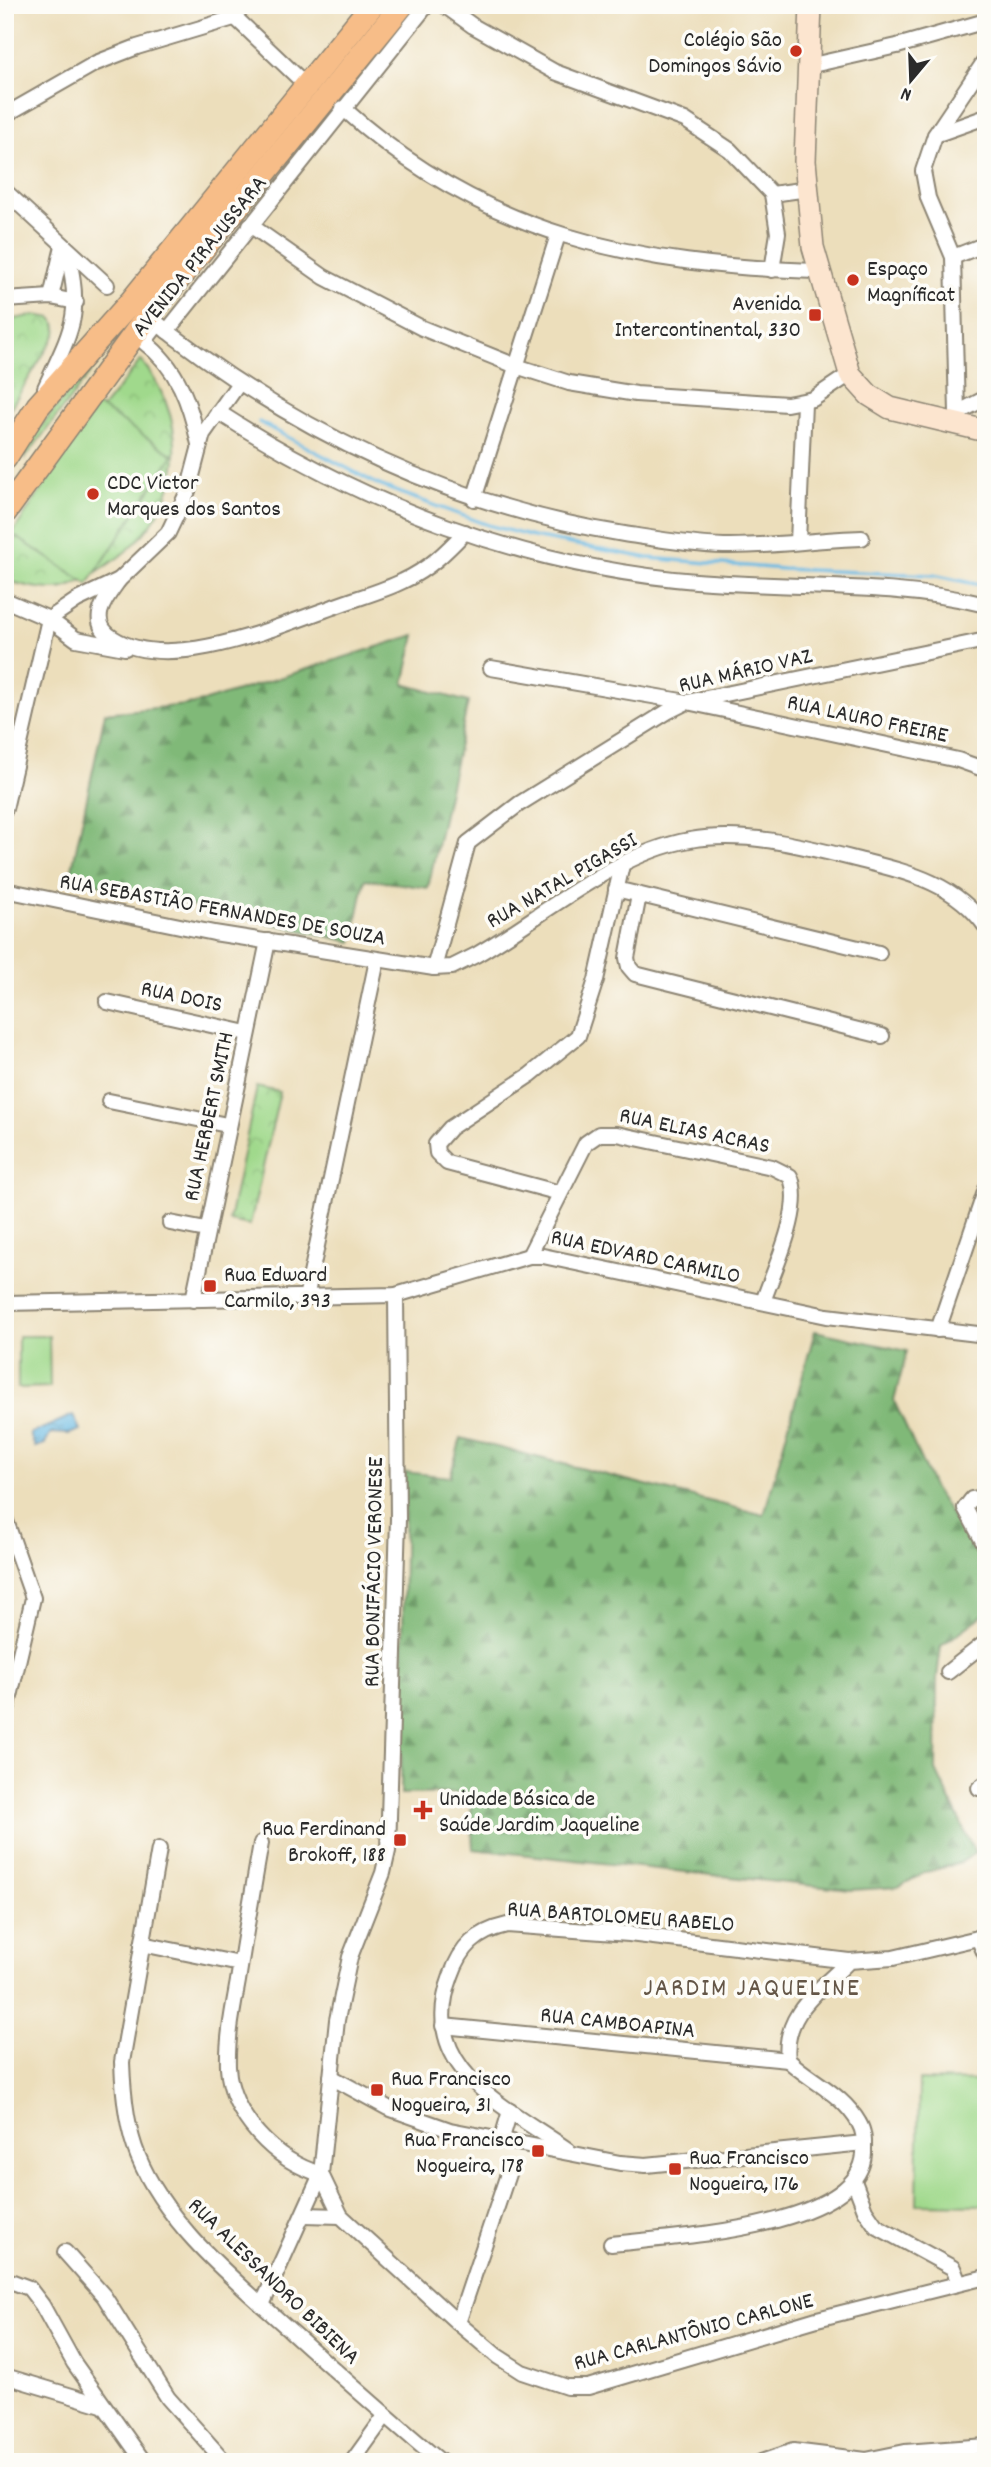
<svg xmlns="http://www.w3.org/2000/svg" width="991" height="2467" viewBox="0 0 991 2467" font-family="Dekko,sans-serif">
<defs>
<pattern id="forest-firs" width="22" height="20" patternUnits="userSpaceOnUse" patternTransform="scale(1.75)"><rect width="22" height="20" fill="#80b978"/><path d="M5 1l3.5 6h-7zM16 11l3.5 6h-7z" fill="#699763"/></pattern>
<pattern id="park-crowns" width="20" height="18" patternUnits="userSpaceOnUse" patternTransform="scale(1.75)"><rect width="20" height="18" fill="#a0d98c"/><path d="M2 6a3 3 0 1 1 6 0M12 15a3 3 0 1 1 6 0" fill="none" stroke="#8aba79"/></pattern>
<pattern id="water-ripples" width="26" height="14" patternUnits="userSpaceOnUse" patternTransform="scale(1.75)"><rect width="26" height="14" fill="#68b9e3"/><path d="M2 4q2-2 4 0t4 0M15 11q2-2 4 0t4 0" fill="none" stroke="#5697b8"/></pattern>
</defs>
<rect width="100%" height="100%" fill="#fdfcf7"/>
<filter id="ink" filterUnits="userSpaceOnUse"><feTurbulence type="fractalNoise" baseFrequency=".0143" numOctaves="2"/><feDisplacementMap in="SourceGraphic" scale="14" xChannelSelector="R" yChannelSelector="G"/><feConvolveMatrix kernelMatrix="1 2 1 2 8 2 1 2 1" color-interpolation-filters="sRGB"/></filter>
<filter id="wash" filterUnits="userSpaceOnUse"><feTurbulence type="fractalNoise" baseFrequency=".00686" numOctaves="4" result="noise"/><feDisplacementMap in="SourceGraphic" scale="28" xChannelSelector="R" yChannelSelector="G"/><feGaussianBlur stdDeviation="1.57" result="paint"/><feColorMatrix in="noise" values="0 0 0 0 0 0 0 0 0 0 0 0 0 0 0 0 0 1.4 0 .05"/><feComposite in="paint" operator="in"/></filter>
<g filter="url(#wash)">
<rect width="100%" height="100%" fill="#ecdebb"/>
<g fill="url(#forest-firs)" stroke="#567252" stroke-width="2">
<polygon points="415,635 404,684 468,702 428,888 365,879 352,942 70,878 105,713 196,704"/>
<polygon points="815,1331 907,1351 894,1401 934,1489 986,1567 986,1613 941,1646 937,1677 936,1770 975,1853 960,1863 926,1872 898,1887 851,1890 473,1849 470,1793 401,1794 405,1472 450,1477 461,1438 764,1515"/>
</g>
<g fill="url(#park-crowns)" stroke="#66825c" stroke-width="2">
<polygon points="34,315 52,318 57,327 56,334 8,412 5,410 5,321"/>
<polygon points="115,340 25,458 24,448 104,347"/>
<path d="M141 360C198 431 182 518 106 566 93 574 73 588 58 589 40 590 22 585 5 580V554L103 407Z"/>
<polygon points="257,1087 280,1092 250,1225 229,1221"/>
</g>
<g fill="#a0d98c" stroke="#66825c" stroke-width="2">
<polygon points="97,405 173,455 88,584 12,534"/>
<polygon points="18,1336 49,1336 50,1387 18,1388"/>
<polygon points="919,2080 986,2081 986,2205 917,2204"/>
</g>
<polygon fill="url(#water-ripples)" stroke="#4a7287" stroke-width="2" points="73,1415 80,1430 69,1434 51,1433 45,1444 35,1447 30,1434"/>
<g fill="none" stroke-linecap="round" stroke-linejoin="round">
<polyline stroke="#68b9e3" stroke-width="3.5" points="259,422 379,485 488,525 533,537 648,558 783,569 933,575 986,586"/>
</g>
</g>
<g filter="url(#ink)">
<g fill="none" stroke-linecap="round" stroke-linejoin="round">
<g stroke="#8c8473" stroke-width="18">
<g id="street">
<polyline points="222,5 307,86"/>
<polyline points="444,5 473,26 555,72 685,120 730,150 772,194 808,189"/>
<polyline points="808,66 897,46 986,21"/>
<path d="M343 108C483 235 635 266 819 271"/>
<polyline points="5,115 96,63 137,47 234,18"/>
<polyline points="935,135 986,117"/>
<polyline points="5,191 107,285"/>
<polyline points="250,225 324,277 422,328 516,366 569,383 636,394 787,404 813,399 850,374"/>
<polyline points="953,257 986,244"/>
<polyline points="772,270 778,233 772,194"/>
<polyline points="51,297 63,246"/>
<polyline points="5,300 51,297 76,302"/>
<path d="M143 312C284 426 444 505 624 534 657 539 691 545 724 546 770 547 817 539 862 538"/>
<path d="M158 324 144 342C178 367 190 404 199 444"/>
<polyline points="167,331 427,5"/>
<path d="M45 388C72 329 83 316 67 250"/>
<path d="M218 412C362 505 524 567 696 581 791 589 893 582 986 605"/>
<polyline points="957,413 953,257 928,198 923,171 935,135 986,59"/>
<polyline points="955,420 957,413 986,398"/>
<polyline points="474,499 558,235"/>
<polyline points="798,542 804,403"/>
<path d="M119 580C106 598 86 621 113 638 169 674 276 627 333 607 356 598 381 592 403 581 429 569 446 552 465 532"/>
<polyline points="5,600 49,619 76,639 125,648"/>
<polyline points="49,619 77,600 119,580 168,533 188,491 203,434 239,383"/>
<polyline points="491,668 687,702 958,760 986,770"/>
<polyline points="5,809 49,619"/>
<polyline points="616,889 879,953"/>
<path d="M5 890 214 933 434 968 452 967 476 955C541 918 614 853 690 840 747 830 807 847 863 861 911 873 956 884 986 927"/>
<polyline points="639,895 627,958 629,967 635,974 882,1036"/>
<polyline points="434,968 468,843 519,804 667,712 687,702 986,640"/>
<polyline points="107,1002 247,1033"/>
<polyline points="109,1101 227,1125"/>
<polyline points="560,1193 447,1163 437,1153 436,1144 450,1128 530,1075 578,1036 596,980 622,865"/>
<polyline points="170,1223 206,1230"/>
<path d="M529 1256 586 1143 599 1134H617L772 1167 790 1176C805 1208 773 1271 763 1302"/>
<polyline points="306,1298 377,960"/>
<polyline points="193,1300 268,941"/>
<polyline points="5,1303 396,1295 529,1256 543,1256 827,1316 986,1335"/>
<polyline points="938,1330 986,1189"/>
<polyline points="986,1497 972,1499 965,1508 986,1547"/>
<polyline points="5,1518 33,1598 5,1718"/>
<polyline points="948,1672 986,1642"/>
<polyline points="979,1788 986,1783"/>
<path d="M261 1843C253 1889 245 1935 238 1981 233 2009 227 2038 228 2067 231 2116 275 2161 321 2174L341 2216 458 2323 497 2356 522 2372 567 2387H588L817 2319 986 2277"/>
<path d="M159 1849 122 2062C123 2092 126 2127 138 2156 167 2227 237 2282 292 2332 341 2376 390 2420 441 2462"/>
<polyline points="978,1938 986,1956"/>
<polyline points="142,1944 240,1964"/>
<polyline points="443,2026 788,2060"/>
<polyline points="331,2077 388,2108 450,2130 620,2163 646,2165 864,2143"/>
<polyline points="502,2138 510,2111"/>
<path d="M568 2150C506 2106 416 2069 451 1976 461 1947 476 1932 507 1925L629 1934 849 1961 893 1958 978 1938 986 1934"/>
<polyline points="854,2181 865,2210 876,2226 953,2268 959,2283"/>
<polyline points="304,2215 341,2216"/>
<path d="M611 2244C668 2237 858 2230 864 2154 864 2143 865 2133 859 2123 842 2093 811 2082 788 2060 782 2014 820 1990 849 1961"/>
<polyline points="65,2252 104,2296 168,2398 225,2462"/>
<polyline points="5,2279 29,2288 42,2305 74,2363 144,2462"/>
<polyline points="262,2305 321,2174 337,2020 350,1957 383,1873 388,1851 398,1519 396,1295"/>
<polyline points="458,2323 509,2171"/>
<polyline points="5,2376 102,2405"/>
<polyline points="352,2462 385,2416"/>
<polyline points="761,2462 793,2451 866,2460 905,2452 986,2446"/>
</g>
</g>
<g stroke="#8c8473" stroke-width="24">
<polyline id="secondary" points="811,5 805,161 813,247 850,374 869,395 890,408 986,431"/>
</g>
<g stroke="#8c8473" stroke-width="26">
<g id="primary">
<polyline points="5,458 38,406 131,302 372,5"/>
<polyline points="5,512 147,317 402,5"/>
</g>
</g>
<use href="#street" stroke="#fff" stroke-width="14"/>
<use href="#secondary" stroke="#fce5cf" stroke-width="21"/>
<use href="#primary" stroke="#f7bd88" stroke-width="23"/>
</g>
</g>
<g fill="#c8321e" stroke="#fdfcf7" stroke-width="2.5">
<circle cx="796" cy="51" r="7"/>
<circle cx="853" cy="280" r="7"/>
<rect x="808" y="308" width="14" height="14" rx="3.5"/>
<circle cx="93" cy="494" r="7"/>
<rect x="203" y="1279" width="14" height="14" rx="3.5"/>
<path d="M419.5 1799.5h7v7h7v7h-7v7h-7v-7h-7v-7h7z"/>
<rect x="393" y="1833" width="14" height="14" rx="3.5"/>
<rect x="370" y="2083" width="14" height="14" rx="3.5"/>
<rect x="531" y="2144" width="14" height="14" rx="3.5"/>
<rect x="668" y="2162" width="14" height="14" rx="3.5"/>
</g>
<g text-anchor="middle" stroke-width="7" stroke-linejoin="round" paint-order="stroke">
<g font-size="23" fill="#2b2b2b" stroke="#fdfcf7" text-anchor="start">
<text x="782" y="46" text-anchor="end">Colégio São<tspan x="782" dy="26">Domingos Sávio</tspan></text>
<text x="867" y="275">Espaço<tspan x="867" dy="26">Magníficat</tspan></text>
<text x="801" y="310" text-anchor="end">Avenida<tspan x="801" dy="26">Intercontinental, 330</tspan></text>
<text x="107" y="489">CDC Victor<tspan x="107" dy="26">Marques dos Santos</tspan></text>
<text x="224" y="1281">Rua Edward<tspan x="224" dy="26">Carmilo, 393</tspan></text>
<text x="439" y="1805">Unidade Básica de<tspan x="439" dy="26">Saúde Jardim Jaqueline</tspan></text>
<text x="386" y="1835" text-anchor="end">Rua Ferdinand<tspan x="386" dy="26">Brokoff, 188</tspan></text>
<text x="391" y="2085">Rua Francisco<tspan x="391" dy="26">Nogueira, 31</tspan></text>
<text x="524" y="2146" text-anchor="end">Rua Francisco<tspan x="524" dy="26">Nogueira, 178</tspan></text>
<text x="689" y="2164">Rua Francisco<tspan x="689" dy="26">Nogueira, 176</tspan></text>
</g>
<g font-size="23" fill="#2b2b2b" stroke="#fdfcf7">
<text transform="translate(198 255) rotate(-51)" y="8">AVENIDA PIRAJUSSARA</text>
<text transform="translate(745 669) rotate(-13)" y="8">RUA MÁRIO VAZ</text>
<text transform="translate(868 717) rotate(12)" y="8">RUA LAURO FREIRE</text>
<text transform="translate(561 879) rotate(-30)" y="8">RUA NATAL PIGASSI</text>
<text transform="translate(223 908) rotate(10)" y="8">RUA SEBASTIÃO FERNANDES DE SOUZA</text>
<text transform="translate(182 995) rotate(12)" y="8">RUA DOIS</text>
<text transform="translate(207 1116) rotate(-78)" y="8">RUA HERBERT SMITH</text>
<text transform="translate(695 1129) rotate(12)" y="8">RUA ELIAS ACRAS</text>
<text transform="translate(646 1255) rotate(12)" y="8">RUA EDVARD CARMILO</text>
<text transform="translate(372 1572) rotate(-89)" y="8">RUA BONIFÁCIO VERONESE</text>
<text transform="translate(621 1915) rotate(4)" y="8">RUA BARTOLOMEU RABELO</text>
<text transform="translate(618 2021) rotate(6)" y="8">RUA CAMBOAPINA</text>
<text transform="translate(275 2280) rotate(44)" y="8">RUA ALESSANDRO BIBIENA</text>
<text transform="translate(693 2330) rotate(-15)" y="8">RUA CARLANTÔNIO CARLONE</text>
</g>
<g font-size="26" letter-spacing="2" fill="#645647" stroke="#fdfcf7">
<text x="752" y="1995">JARDIM JAQUELINE</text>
</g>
</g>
<rect width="991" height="2467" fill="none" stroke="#fdfcf7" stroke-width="28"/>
<g transform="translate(911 80) rotate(199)" stroke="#fdfcf7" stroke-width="5" paint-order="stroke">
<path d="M0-5L12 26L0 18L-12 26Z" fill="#2b2b2b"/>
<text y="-10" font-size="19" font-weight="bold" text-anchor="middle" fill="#2b2b2b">N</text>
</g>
</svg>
